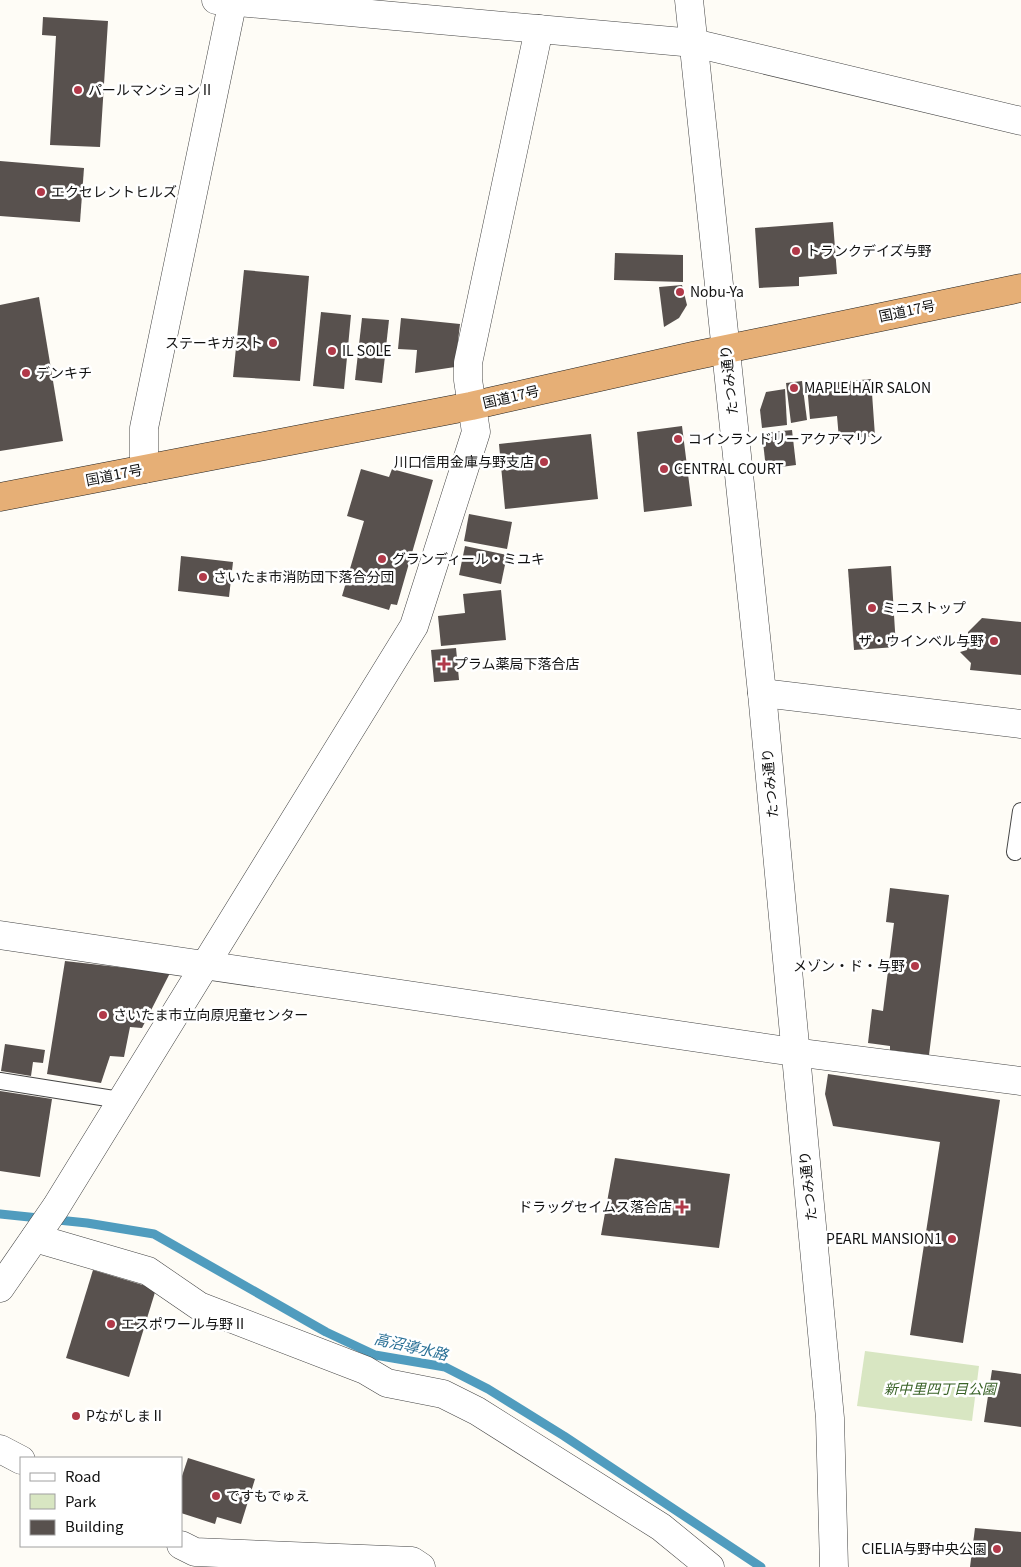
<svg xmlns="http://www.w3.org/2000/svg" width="1021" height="1567" viewBox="0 0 1021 1567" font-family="Georgia,'Noto Sans JP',serif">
<rect width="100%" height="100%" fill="#fefcf6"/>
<polygon fill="#d8e6c2" points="865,1351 979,1366 972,1421 857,1406"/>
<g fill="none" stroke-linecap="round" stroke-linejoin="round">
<polyline stroke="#509cbe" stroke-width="9" points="0,1214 87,1223 154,1234 326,1332 375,1355 445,1367 488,1389 564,1436 761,1567"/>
</g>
<g fill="#58514e">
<polygon points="43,17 108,21 100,147 50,145 56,36 42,35"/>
<polygon points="0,161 84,168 80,222 0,216"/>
<polygon points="833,222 837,274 799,277 799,286 759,288 755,228"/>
<polygon points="615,253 683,255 683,282 614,280"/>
<polygon points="244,270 309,276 300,381 233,377"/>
<polygon points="682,285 687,305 679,318 664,327 659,287"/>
<polygon points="39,297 63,441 0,451 0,305"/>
<polygon points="321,312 351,315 344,389 313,386"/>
<polygon points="362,318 389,320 382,383 355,380"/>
<polygon points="401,318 460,324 455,367 415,373 417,350 398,349"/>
<polygon points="871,379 875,436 839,439 837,416 810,419 807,385"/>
<polygon points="802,381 807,420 791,423 786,383"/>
<polygon points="785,389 787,425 762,428 760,410 766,392"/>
<polygon points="682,426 692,506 644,512 637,432"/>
<polygon points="792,430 796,465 766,469 762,433"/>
<polygon points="591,434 598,499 505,509 499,444"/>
<polygon points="361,469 389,477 392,469 433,480 397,605 391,604 389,610 342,596 364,521 347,516"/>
<polygon points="469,514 512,522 507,549 464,541"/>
<polygon points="465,546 507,555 501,584 459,575"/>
<polygon points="181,556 233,562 229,597 178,591"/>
<polygon points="891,566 896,647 854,650 848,569"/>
<polygon points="501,590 506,640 441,646 438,616 465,613 463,594"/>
<polygon points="982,618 1021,622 1021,675 970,670 971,663 960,652 967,650 968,632"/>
<polygon points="456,648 459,680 434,682 431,650"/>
<polygon points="890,888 949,895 929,1055 890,1050 890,1046 868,1043 872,1009 883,1011 894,923 886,922"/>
<polygon points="65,961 170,973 142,1028 130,1027 124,1057 110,1056 101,1083 47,1074"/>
<polygon points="5,1044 45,1050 43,1063 33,1062 31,1076 1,1071"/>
<polygon points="828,1074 1000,1100 963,1343 910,1335 940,1142 833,1126 825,1094"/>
<polygon points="0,1091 52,1099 40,1177 0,1171"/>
<polygon points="615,1158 730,1174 719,1248 601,1235"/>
<polygon points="93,1270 156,1289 129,1377 66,1358"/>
<polygon points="992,1370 1021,1374 1021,1427 984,1422"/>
<polygon points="188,1458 255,1479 241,1524 217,1517 215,1524 181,1513 181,1479"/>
<polygon points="975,1528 1021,1532 1021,1567 970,1567"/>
</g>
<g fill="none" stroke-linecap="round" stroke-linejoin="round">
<g stroke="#444" stroke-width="18">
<g id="service">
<polyline points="1015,852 1021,811"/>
<polyline points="0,1081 120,1100"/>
</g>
</g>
<g stroke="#444" stroke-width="29">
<g id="minor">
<polyline points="216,0 694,43 1021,121"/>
<polyline points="144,469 144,428 233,0"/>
<polyline points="762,693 1021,724"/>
<polyline points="0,935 794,1052 1021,1081"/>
<polyline points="35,1238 148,1271 199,1306 365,1370 387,1383 443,1394 477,1411 661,1527 710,1567"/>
<polyline points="0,1288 56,1207 414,626 476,432 468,380 468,363 539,29"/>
<polyline points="0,1449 21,1460"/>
<polyline points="181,1545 195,1552 412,1561 421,1567"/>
</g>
</g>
<g stroke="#444" stroke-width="29">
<polyline id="tertiary" points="689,0 762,693 830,1418 834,1567"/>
</g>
<g stroke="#222" stroke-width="29">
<polyline id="trunk" points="0,497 471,406 693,356 1021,288"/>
</g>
<use href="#service" stroke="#fff" stroke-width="16"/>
<use href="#minor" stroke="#fff" stroke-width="28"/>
<use href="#tertiary" stroke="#fff" stroke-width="28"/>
<use href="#trunk" stroke="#e6af76" stroke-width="28"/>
</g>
<g fill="#b13949" stroke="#fff" stroke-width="2">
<circle cx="78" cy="90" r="5"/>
<circle cx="41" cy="192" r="5"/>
<circle cx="796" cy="251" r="5"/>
<circle cx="680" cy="292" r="5"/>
<circle cx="273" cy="343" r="5"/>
<circle cx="332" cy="351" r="5"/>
<circle cx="26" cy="373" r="5"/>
<circle cx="794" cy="388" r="5"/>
<circle cx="678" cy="439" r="5"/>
<circle cx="544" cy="462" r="5"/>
<circle cx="664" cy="469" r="5"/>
<circle cx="382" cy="559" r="5"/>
<circle cx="203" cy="577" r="5"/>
<circle cx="872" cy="608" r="5"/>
<circle cx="994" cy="641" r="5"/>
<path d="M441.5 656.5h5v5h5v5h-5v5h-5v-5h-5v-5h5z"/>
<circle cx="915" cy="966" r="5"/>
<circle cx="103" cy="1015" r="5"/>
<path d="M679.5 1199.5h5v5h5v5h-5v5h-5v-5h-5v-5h5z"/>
<circle cx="952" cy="1239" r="5"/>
<circle cx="111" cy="1324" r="5"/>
<circle cx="76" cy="1416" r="5"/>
<circle cx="216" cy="1496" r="5"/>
<circle cx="997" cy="1549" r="5"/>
</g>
<g text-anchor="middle" stroke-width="5" stroke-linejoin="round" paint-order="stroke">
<g font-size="14" fill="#111" stroke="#fff" text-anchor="start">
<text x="88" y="95">パールマンションⅡ</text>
<text x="51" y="197">エクセレントヒルズ</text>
<text x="806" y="256">トランクデイズ与野</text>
<text x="690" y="297">Nobu-Ya</text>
<text x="263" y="348" text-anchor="end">ステーキガスト</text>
<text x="342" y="356">IL SOLE</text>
<text x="36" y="378">デンキチ</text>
<text x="804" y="393">MAPLE HAIR SALON</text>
<text x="688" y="444">コインランドリーアクアマリン</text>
<text x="534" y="467" text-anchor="end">川口信用金庫与野支店</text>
<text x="674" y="474">CENTRAL COURT</text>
<text x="392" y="564">グランディール・ミユキ</text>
<text x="213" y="582">さいたま市消防団下落合分団</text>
<text x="882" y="613">ミニストップ</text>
<text x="984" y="646" text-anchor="end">ザ・ウインベル与野</text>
<text x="454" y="669">プラム薬局下落合店</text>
<text x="905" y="971" text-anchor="end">メゾン・ド・与野</text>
<text x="113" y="1020">さいたま市立向原児童センター</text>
<text x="672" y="1212" text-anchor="end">ドラッグセイムス落合店</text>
<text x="942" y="1244" text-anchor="end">PEARL MANSION1</text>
<text x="121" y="1329">エスポワール与野Ⅱ</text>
<text x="86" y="1421">PながしまⅡ</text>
<text x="226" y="1501">ですもでゅえ</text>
<text x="987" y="1554" text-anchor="end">CIELIA与野中央公園</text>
</g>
<g font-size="14" fill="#111" stroke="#fff">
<text transform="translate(907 311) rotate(-12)" y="5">国道17号</text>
<text transform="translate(729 380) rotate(-96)" y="5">たつみ通り</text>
<text transform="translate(511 397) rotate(-13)" y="5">国道17号</text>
<text transform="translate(114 475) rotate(-11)" y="5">国道17号</text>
<text transform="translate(770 783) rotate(-95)" y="5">たつみ通り</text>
<text transform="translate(808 1186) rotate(-96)" y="5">たつみ通り</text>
</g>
<g font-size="14" font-style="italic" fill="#396228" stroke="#fff">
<text x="940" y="1394">新中里四丁目公園</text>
</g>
<g font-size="15" font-style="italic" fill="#286f95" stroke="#fff">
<text transform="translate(411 1347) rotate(13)" y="5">高沼導水路</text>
</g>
</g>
<rect x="20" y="1457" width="162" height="90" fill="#ffffff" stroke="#a0a0a0"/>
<rect x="30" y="1473" width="25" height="8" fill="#ffffff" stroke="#a0a0a0"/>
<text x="65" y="1482" font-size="15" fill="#111111">Road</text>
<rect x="30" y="1494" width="25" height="15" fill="#d8e6c2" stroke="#a0a0a0"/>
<text x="65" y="1507" font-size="15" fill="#111111">Park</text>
<rect x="30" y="1520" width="25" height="15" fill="#58514e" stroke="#a0a0a0"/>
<text x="65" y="1532" font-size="15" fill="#111111">Building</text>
</svg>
